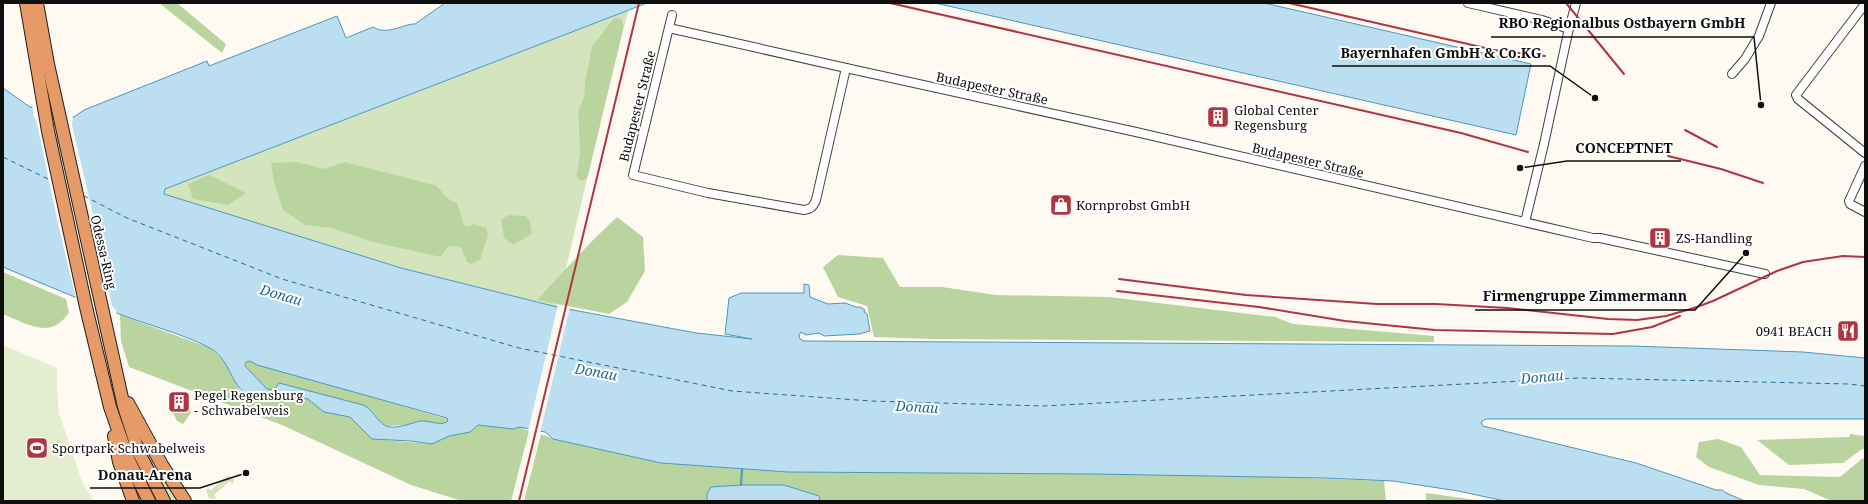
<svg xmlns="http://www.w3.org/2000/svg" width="1868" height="504" viewBox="0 0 1868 504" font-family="'Noto Serif',serif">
<rect width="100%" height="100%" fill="#fefaf1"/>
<g fill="#d4e5be">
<polygon points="629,10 624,26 623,21 613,19 592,46 585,81 584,97 578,111 580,153 576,176 580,181 587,179 557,307 401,268 164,195 165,189"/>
<polygon points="133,425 179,501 168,501 153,474"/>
<polygon points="228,475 234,479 234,482 232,484 230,481 214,495 216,498 214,499 209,498 206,490 208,488 211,490"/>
</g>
<g fill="#bad49f">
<polygon points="159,3 177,3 226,44 222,53"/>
<polygon points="621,18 624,26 590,167 587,179 580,181 576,176 580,153 578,111 584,97 585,81 592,46 613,19"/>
<path d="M296 162 325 169 344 162 435 185C446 194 442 197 457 203L464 225 469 226 473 224 486 228 488 235 480 260 471 264 467 262 461 247 448 246 441 257 373 242 332 228 305 225 283 210 274 182 271 163Z"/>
<polygon points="209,175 246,193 228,205 193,199 188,184"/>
<polygon points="508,215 526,216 530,222 532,234 513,245 504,238 501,220"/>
<polygon points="617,217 643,237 645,271 627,302 609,314 537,300 591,242"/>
<polygon points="838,255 883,258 900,287 942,287 996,295 1109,297 1275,317 1293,324 1434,336 1434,342 932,339 874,337 867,306 838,297 823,267"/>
<path d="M3 272 66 299 69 313C66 316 62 322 58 324 43 335 18 320 3 314Z"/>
<polygon points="120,315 210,348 225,361 240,391 308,399 324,412 350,417 372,439 432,444 449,436 470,432 478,425 513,429 520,427 529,431 511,501 462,501 411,485 282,425 129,367 121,341"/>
<polygon points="248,361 447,419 448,421 443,424 421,421 410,425 387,426 380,422 371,410 267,389 248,371 245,364"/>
<polygon points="170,402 180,407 186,402 191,413 183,424 177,421 169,405"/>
<polygon points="541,434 553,439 660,463 788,472 1222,475 1384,481 1386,501 820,501 819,496 784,485 712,487 707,494 707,501 524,501"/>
<polygon points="1850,434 1865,436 1865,449 1862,449 1843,463 1789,465 1757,440 1849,437"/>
<polygon points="1718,439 1741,447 1760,475 1840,477 1863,458 1865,461 1865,501 1832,501 1804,489 1759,485 1709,467 1696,457 1699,442"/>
<polygon points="1426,493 1483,501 1426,501"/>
</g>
<polygon fill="#e4edcf" points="3,345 57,368 57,390 59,413 82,482 94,501 3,501"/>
<g fill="#bbdff0" stroke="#4997c0" fill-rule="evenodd">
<path d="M445 3H647L165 189 164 194 401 268 557 307 696 333 752 339 725 334 729 298 741 293H804V284L809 285 810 297 828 304 845 303 856 307H860L865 310 864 312 867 314 870 331 859 334 824 336 819 333 806 335 801 332 799 335 800 339 804 341 1632 346 1803 352 1865 358V419H1486L1481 422 1483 426 1636 463 1716 490H1722L1726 493 1745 501H1505L1458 491 1393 481 1325 478 1093 474 788 472 661 463 553 439 545 432 520 427 513 429 478 425 470 432 449 436 432 444 411 441 372 439 350 417 324 412 308 399 276 396C271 400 268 399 262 399 228 396 235 360 208 347 180 333 148 325 119 314 80 300 41 283 3 267V88L30 107 74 117 84 110 207 61 209 66 337 16 346 38 373 27C388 36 402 24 415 24ZM250 361 257 365 447 418 448 421C441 427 429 420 420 421 411 423 396 430 386 426 376 421 373 409 363 405L279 383 274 390 267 389 245 366 246 362Z"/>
<polygon points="935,3 1264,3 1531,64 1516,135"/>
<polygon points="741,485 784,485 819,496 820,501 707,501 707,494 711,487"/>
</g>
<g fill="#fefaf1">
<polygon points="32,105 73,114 72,125 89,197 112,306 116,310 117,315 76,299 58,224 36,119 34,117"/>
<polygon points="558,305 570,307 540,433 528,431"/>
</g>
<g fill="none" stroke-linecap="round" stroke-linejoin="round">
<polyline stroke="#4997c0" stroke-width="2" points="741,485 742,469"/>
<g stroke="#246994" stroke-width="1" stroke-dasharray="5 4" stroke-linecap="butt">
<polyline points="3,157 54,182"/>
<polyline points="84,196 127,218 282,279 519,348 732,391 871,401 1043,406 1579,378 1849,384 1865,386"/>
</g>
<g stroke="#414141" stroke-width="10">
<g id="minor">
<polyline points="1468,3 1542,20 1569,29"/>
<polyline points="1865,4 1796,95 1798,99 1865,153"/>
<path d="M672 15 633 175 708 193 804 210C811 209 813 207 816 200L846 68 1136 132 1593 238H1600L1765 274"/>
<polyline points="669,28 846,68"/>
<polyline points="1732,74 1745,59 1759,36 1771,3"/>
<polyline points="1865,166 1849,201 1850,204 1865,212"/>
<polyline points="1525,222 1544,144 1568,33 1576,3"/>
</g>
</g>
<g stroke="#1f1f1f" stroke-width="14">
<g id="highway">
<polyline points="26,3 48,131 86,307 110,407 129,461 149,501"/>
<polyline points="37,3 48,64 124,407 139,453 164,501"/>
<polyline points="128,403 162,465 185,501"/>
<polyline points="114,436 119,462 133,501"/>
</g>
</g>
<use href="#minor" stroke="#fff" stroke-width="8"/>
<use href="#highway" stroke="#e69a67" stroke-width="12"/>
<g stroke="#b13441" stroke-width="2">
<polyline points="890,3 1461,133 1528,152"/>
<polyline points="1289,3 1494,50 1545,56"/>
<polyline points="1566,3 1624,74"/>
<polyline points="1685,130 1717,147"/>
<polyline points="1668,156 1721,169 1763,183"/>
<polyline points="1119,279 1246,295 1377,304 1436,304 1507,308 1608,319 1637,320 1666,316 1694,308 1713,301 1777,271 1803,262 1843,256 1865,257"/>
<polyline points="1117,291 1259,307 1345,321 1435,330 1613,334 1652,327 1680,316"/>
<polyline points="519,501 639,3"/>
</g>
</g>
<defs>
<g id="building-square" transform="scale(1.15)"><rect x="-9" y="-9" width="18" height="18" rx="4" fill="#b13441" stroke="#fff"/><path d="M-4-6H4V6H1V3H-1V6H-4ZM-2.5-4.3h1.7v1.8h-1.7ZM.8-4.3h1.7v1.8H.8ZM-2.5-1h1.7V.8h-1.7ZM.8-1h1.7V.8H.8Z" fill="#fff"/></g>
<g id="shop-square" transform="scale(1.15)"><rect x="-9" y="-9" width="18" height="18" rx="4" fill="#b13441" stroke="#fff"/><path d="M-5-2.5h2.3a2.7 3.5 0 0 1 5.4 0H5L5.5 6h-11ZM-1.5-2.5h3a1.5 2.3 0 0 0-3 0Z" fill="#fff"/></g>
<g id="restaurant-square" transform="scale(1.15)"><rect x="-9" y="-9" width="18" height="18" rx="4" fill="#b13441" stroke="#fff"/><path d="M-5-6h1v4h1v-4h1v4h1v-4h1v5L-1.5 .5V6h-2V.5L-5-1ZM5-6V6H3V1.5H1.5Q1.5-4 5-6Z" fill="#fff"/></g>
<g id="stadium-square" transform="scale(1.15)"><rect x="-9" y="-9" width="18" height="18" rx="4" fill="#b13441" stroke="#fff"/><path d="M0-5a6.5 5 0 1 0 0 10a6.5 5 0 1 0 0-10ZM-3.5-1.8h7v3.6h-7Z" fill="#fff"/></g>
</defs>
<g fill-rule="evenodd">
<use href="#building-square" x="1218" y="117"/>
<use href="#shop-square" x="1061" y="205"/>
<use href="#building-square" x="1660" y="238"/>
<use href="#restaurant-square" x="1848" y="331"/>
<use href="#building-square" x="179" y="402"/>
<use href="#stadium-square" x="37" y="448"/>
</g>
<g text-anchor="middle" stroke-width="4" stroke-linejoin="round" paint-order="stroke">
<g font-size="13" fill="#0e0e0e" stroke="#fff">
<text transform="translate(992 88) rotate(12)" y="5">Budapester Straße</text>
<text transform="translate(637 106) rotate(-76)" y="5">Budapester Straße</text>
<text transform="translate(1308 160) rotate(13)" y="5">Budapester Straße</text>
<text transform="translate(104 252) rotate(77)" y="5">Odessa-Ring</text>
</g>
<g font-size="13" fill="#0e0e0e" stroke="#fff" text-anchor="start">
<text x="1234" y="115">Global Center<tspan x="1234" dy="15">Regensburg</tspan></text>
<text x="1076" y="210">Kornprobst GmbH</text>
<text x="1676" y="243">ZS-Handling</text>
<text x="1832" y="336" text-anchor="end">0941 BEACH</text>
<text x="194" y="400">Pegel Regensburg<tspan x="194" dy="15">- Schwabelweis</tspan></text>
<text x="52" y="453">Sportpark Schwabelweis</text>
</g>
<g font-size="14" font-style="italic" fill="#246994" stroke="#fff">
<text transform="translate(281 295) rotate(16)" y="5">Donau</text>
<text transform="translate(596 372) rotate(10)" y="5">Donau</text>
<text transform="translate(1542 377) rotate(-5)" y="5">Donau</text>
<text transform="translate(917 407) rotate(3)" y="5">Donau</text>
</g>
</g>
<path fill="none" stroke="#0e0e0e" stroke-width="1.5" d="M1761 105L1754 37H1491M1595 98L1550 66H1332M1520 168L1567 161H1681M1746 253L1695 310H1475M246 473L200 488H90"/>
<g fill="#0e0e0e" stroke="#fff" stroke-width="1.5">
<circle cx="1761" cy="105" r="4"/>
<circle cx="1595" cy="98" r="4"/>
<circle cx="1520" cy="168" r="4"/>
<circle cx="1746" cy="253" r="4"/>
<circle cx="246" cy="473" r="4"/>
</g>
<g font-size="14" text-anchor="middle" font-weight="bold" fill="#0e0e0e" stroke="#fff" stroke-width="4" stroke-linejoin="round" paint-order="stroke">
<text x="1622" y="28">RBO Regionalbus Ostbayern GmbH</text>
<text x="1441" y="58">Bayernhafen GmbH &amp; Co.KG</text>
<text x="1624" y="153">CONCEPTNET</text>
<text x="1585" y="301">Firmengruppe Zimmermann</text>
<text x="145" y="480">Donau-Arena</text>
</g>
<rect width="1868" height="504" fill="none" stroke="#0e0e0e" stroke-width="8"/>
</svg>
